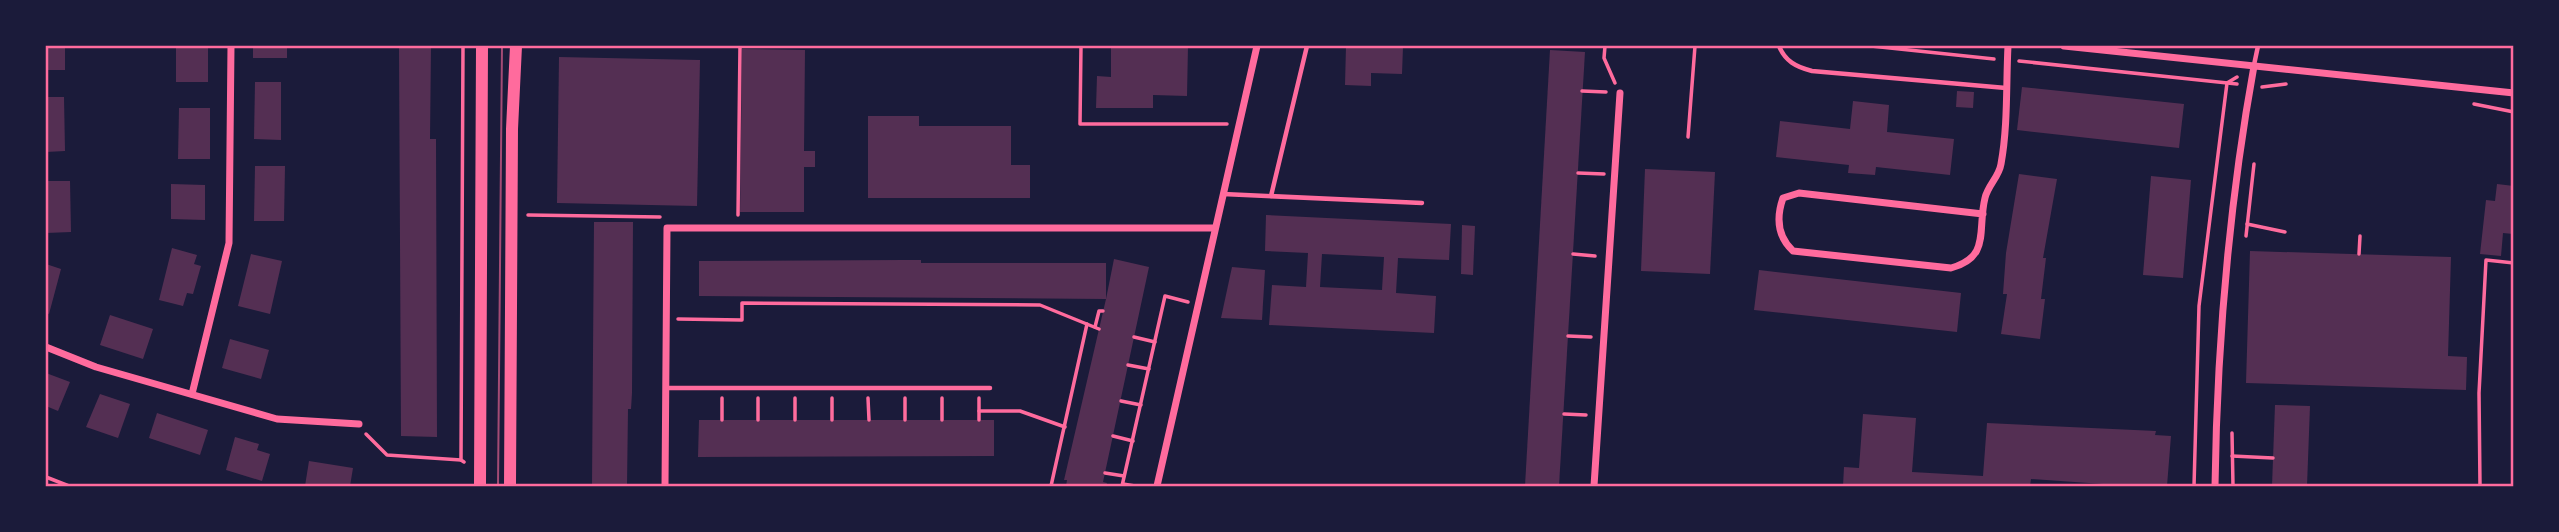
<svg xmlns="http://www.w3.org/2000/svg" width="2559" height="532" viewBox="0 0 2559 532" font-family="'PT Serif',serif">
<rect width="100%" height="100%" fill="#1b1b3a"/>
<g fill="#542f53" fill-rule="evenodd">
<rect x="46" y="46" width="19" height="24"/>
<rect x="176" y="46" width="32" height="36"/>
<rect x="253" y="46" width="34" height="12"/>
<polygon points="399,46 431,46 430,139 436,139 437,437 401,436"/>
<polygon points="1111,46 1188,46 1187,96 1153,95 1153,108 1096,108 1097,76 1111,77"/>
<polygon points="1346,46 1403,47 1402,74 1371,73 1371,86 1345,85"/>
<polygon points="742,49 805,50 804,151 815,151 815,167 804,167 804,212 740,212"/>
<polygon points="1550,50 1585,52 1559,486 1525,486"/>
<polygon points="559,57 700,60 697,206 557,203"/>
<polygon points="255,82 281,82 281,140 254,139"/>
<polygon points="2022,87 2184,104 2179,148 2017,130"/>
<polygon points="1957,91 1974,92 1973,108 1956,107"/>
<polygon points="46,97 64,97 65,151 46,152"/>
<polygon points="1853,101 1889,105 1887,132 1954,139 1950,175 1876,167 1875,175 1848,173 1849,165 1776,157 1780,121 1850,129"/>
<polygon points="179,108 210,108 210,159 178,159"/>
<polygon points="868,116 919,116 919,126 1011,126 1011,165 1030,165 1030,198 868,198"/>
<polygon points="255,166 285,166 284,221 254,221"/>
<polygon points="1645,169 1715,172 1710,274 1641,271"/>
<polygon points="2019,174 2057,179 2043,258 2046,258 2041,299 2045,299 2040,339 2001,334 2007,294 2003,294 2006,253"/>
<polygon points="2151,176 2191,180 2183,278 2143,275"/>
<polygon points="46,181 70,181 71,232 46,233"/>
<polygon points="171,184 205,185 205,220 171,219"/>
<polygon points="2497,184 2514,186 2513,234 2503,233 2501,256 2480,254 2486,200 2495,201"/>
<path d="M1266 215 1451 224 1449 260 1398 258 1396 293 1436 296 1434 333 1269 325 1272 285 1306 287 1308 253 1265 251ZM1322 254 1384 257 1382 290 1320 287Z"/>
<polygon points="594,222 633,222 632,393 631,409 628,409 627,486 592,486"/>
<polygon points="1462,225 1475,226 1473,275 1461,274"/>
<polygon points="172,248 197,255 194,264 201,266 193,294 187,293 183,306 159,300"/>
<polygon points="2250,251 2451,257 2448,356 2467,357 2466,390 2246,383"/>
<polygon points="251,254 282,261 270,314 238,306"/>
<polygon points="1114,259 1149,267 1103,482 1107,483 1106,486 1066,486 1067,480 1064,480 1106,299 699,296 699,261 905,260 921,260 921,263 1106,263 1106,299"/>
<polygon points="46,264 61,269 49,314 46,313"/>
<polygon points="1232,267 1265,270 1262,320 1221,318"/>
<polygon points="1759,270 1961,293 1957,332 1754,310"/>
<polygon points="110,315 153,329 143,359 100,345"/>
<polygon points="230,339 269,350 261,379 222,368"/>
<polygon points="46,373 70,382 58,411 46,406"/>
<polygon points="100,394 130,404 118,438 86,427"/>
<polygon points="2275,405 2310,406 2307,486 2272,486"/>
<polygon points="157,413 208,430 200,455 149,438"/>
<polygon points="1863,414 1916,418 1912,472 1983,476 1987,423 2156,431 2155,435 2171,436 2167,486 2103,486 2103,484 2031,479 2030,486 1843,486 1844,467 1859,468"/>
<polygon points="699,420 994,420 994,456 698,457"/>
<polygon points="235,437 259,444 257,450 270,454 262,481 226,470"/>
<polygon points="309,461 353,468 350,486 305,486"/>
</g>
<g fill="none" stroke-linecap="round" stroke-linejoin="round">
<g stroke="#ff6b9d" stroke-width="3.5">
<polyline points="463,46 461,460 464,462"/>
<polyline points="1081,46 1080,124 1227,124"/>
<polyline points="1605,46 1604,58 1615,83"/>
<polyline points="1871,46 1994,59"/>
<polyline points="2019,61 2237,84"/>
<polyline points="2262,87 2286,84"/>
<polyline points="1582,91 1606,92"/>
<polyline points="2474,104 2514,112"/>
<polyline points="1688,137 1695,46"/>
<polyline points="1578,173 1604,174"/>
<polyline points="528,215 660,217"/>
<polyline points="738,215 740,46"/>
<polyline points="2247,224 2285,232"/>
<polyline points="2246,236 2254,164"/>
<polyline points="1573,254 1595,256"/>
<polyline points="2359,254 2360,236"/>
<polyline points="678,319 742,320 742,303 1040,305 1099,329"/>
<polyline points="1095,327 1099,311 1103,311"/>
<polyline points="1568,336 1591,337"/>
<polyline points="1134,337 1155,342"/>
<polyline points="1128,365 1149,369"/>
<polyline points="722,398 722,420"/>
<polyline points="758,398 758,420"/>
<polyline points="832,398 832,420"/>
<polyline points="868,398 869,420"/>
<polyline points="905,398 905,420"/>
<polyline points="979,398 979,420"/>
<polyline points="1121,401 1141,405"/>
<polyline points="979,411 1020,411 1065,427"/>
<polyline points="1564,414 1586,415"/>
<polyline points="795,420 795,398"/>
<polyline points="942,420 942,398"/>
<polyline points="2232,433 2233,486"/>
<polyline points="366,434 387,455 461,460"/>
<polyline points="1113,436 1133,441"/>
<polyline points="2232,456 2273,458"/>
<polyline points="1105,473 1124,476"/>
<polyline points="46,477 69,486"/>
<polyline points="1123,484 1135,486"/>
<polyline points="1051,486 1087,324"/>
<polyline points="1122,486 1165,296 1188,302"/>
<polyline points="2194,486 2199,306 2227,83 2237,77"/>
<polyline points="2480,486 2479,393 2486,260 2514,263"/>
</g>
<g stroke="#ff6b9d" stroke-width="4.5">
<path d="M1779 46C1785 61 1796 67 1812 71L2006 88"/>
<polyline points="2254,65 2258,46"/>
<polyline points="1223,194 1422,203"/>
<polyline points="1271,196 1307,46"/>
<polyline points="666,388 990,388"/>
</g>
<g stroke="#ff6b9d" stroke-width="7">
<polyline points="2064,46 2514,93"/>
<path d="M1983 214 1799 193 1783 198C1776 218 1777 236 1793 251L1951 268C1991 257 1977 230 1985 198 1988 185 1999 177 2001 164 2008 126 2006 84 2008 46"/>
<polyline points="46,347 96,367 277,419 359,424"/>
<polyline points="192,394 229,243 231,46"/>
<polyline points="665,486 667,228 1214,228"/>
<polyline points="1157,486 1257,46"/>
<polyline points="1594,486 1620,93"/>
<path d="M2215 486C2217 346 2229 204 2254 66"/>
</g>
<g stroke="#ff6b9d" stroke-width="12">
<polyline points="480,486 482,46"/>
<polyline points="510,486 512,129 516,46"/>
</g>
<polyline stroke="#a44b75" stroke-width="2" points="498,486 502,46"/>
</g>
<rect width="2559" height="532" fill="none" stroke="#1b1b3a" stroke-width="94"/>
<rect x="47" y="47" width="2465" height="438" fill="none" stroke="#ff6b9d" stroke-width="2.5"/>
</svg>
